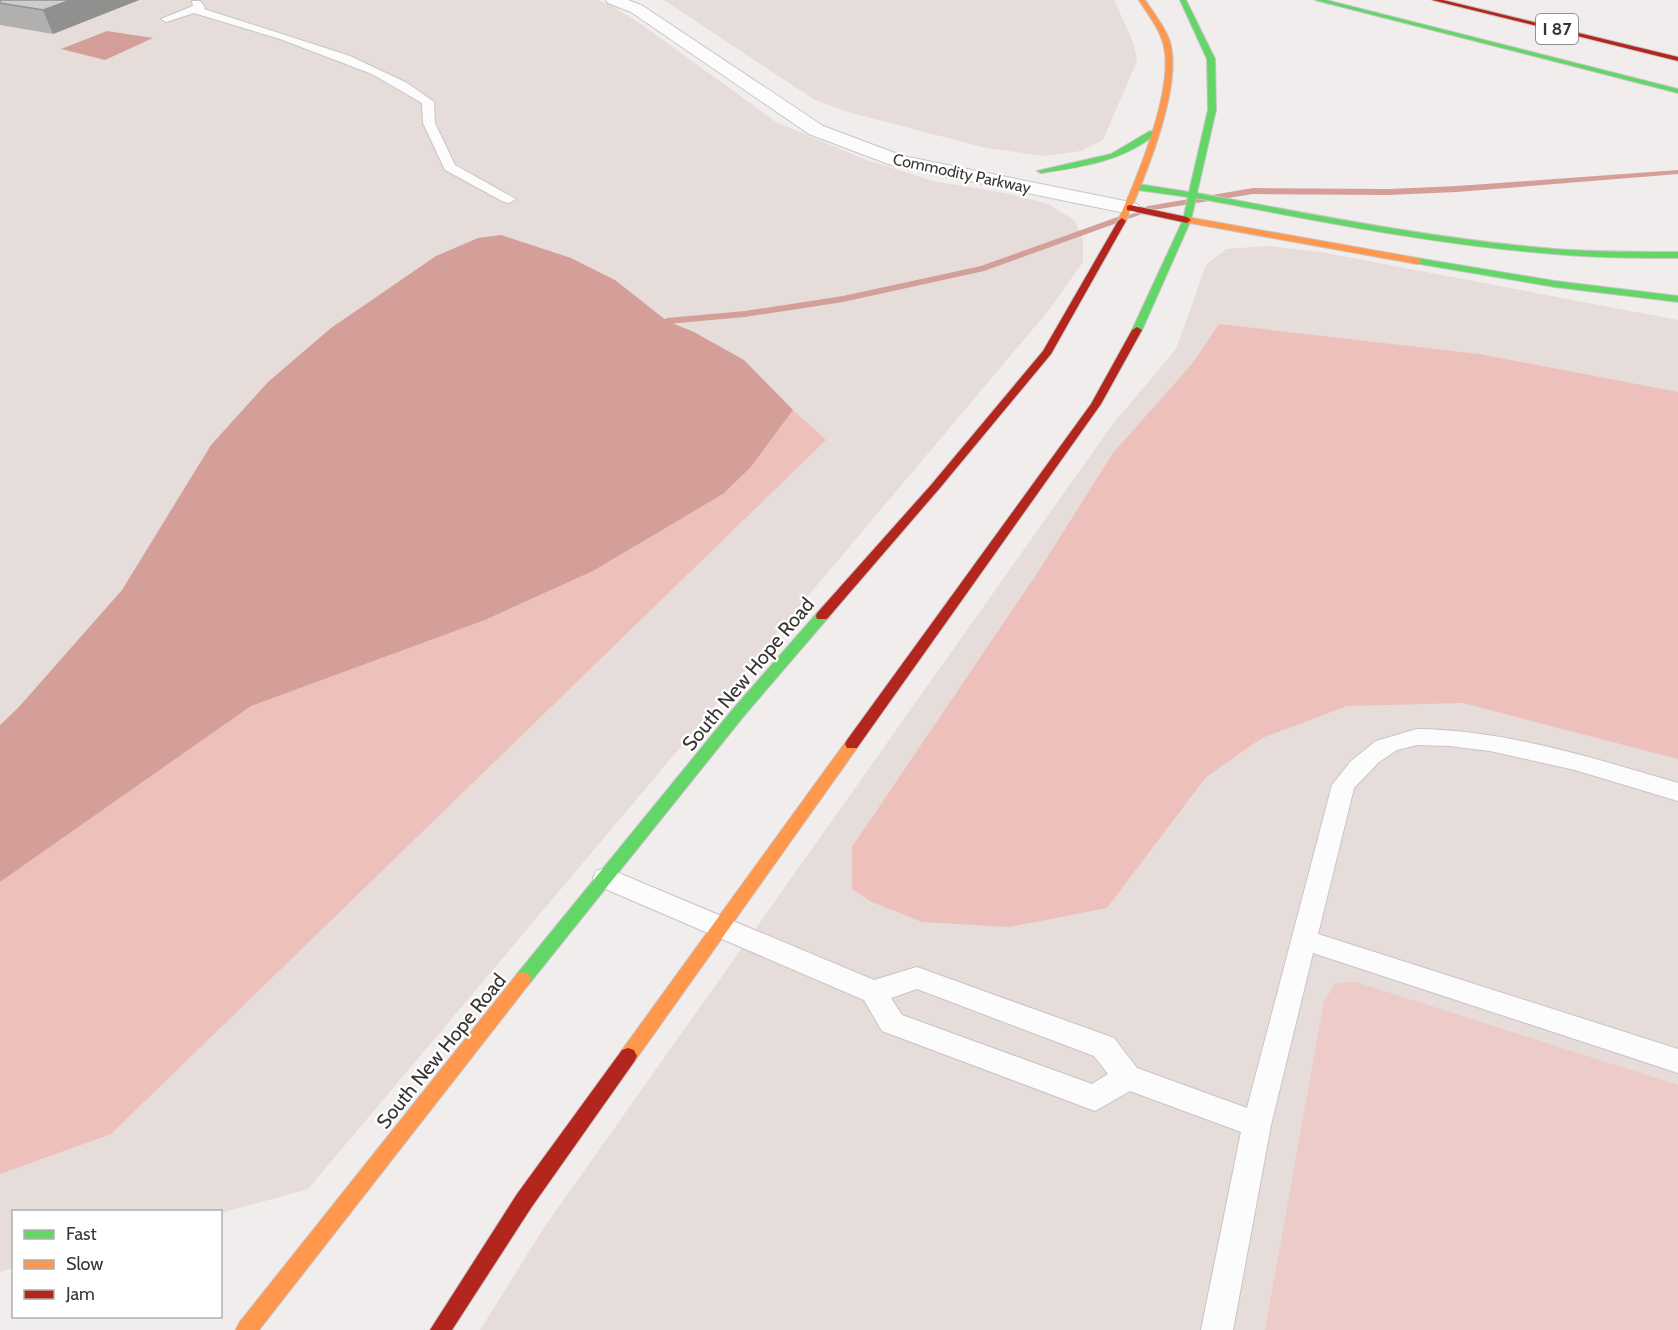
<svg xmlns="http://www.w3.org/2000/svg" width="1678" height="1330" viewBox="0 0 1678 1330" font-family="Cabin,sans-serif">
<rect width="100%" height="100%" fill="#f1edec"/>
<g fill="#e6dcda">
<polygon points="0,0 597,0 609,4 641,24 776,122 864,159 933,181 1010,194 1048,204 1074,220 1083,240 1083,262 1049,310 308,1189 221,1213 14,1212 13,1268 0,1272"/>
<polygon points="664,0 1114,0 1134,44 1137,61 1103,140 1081,151 1045,156 986,148 848,112 815,100"/>
<polygon points="1267,246 1321,252 1678,320 1678,1330 480,1330 543,1229 1112,425 1176,349 1206,265 1226,249"/>
</g>
<polygon fill="#edcbc8" points="1356,982 1678,1085 1678,1330 1265,1330 1324,1001 1336,983"/>
<g fill="#edc0bb">
<polygon points="1219,324 1479,354 1678,392 1678,759 1463,703 1347,706 1262,738 1206,777 1107,908 1009,927 922,922 872,902 852,889 852,847 1038,572 1113,453 1192,364"/>
<polygon points="793,410 826,440 111,1134 0,1174 0,882 251,706 485,620 593,571 723,494 751,467"/>
</g>
<g fill="#d59f99">
<polygon points="107,31 153,38 105,60 61,49"/>
<polygon points="501,235 571,258 615,280 667,321 694,332 744,360 793,410 751,467 723,494 593,571 485,620 251,706 0,882 0,725 18,708 122,590 211,445 268,382 331,328 436,256 478,238"/>
</g>
<g fill="none" stroke-linecap="round" stroke-linejoin="round">
<polygon fill="#d59f99" fill-rule="evenodd" points="1678,170 1678,174 1457,192 1389,195 1253,194 1153,210 984,271 843,302 745,317 667,324 662,321 667,318 745,311 843,296 981,266 1148,206 1253,188 1389,189 1457,186"/>
<g stroke="#c8c5c5" stroke-width="2">
<g id="lane">
<polygon points="192,1 200,1 205,7 204,9 350,56 407,83 434,102 435,123 455,165 516,199 509,203 504,202 445,170 423,123 422,103 372,74 280,39 194,13 166,22 161,19 193,6"/>
<path d="M1417 729C1506 730 1593 758 1678 783V801L1575 770 1490 751 1450 746 1417 745 1397 750 1379 762 1354 788 1318 934 1678 1049V1073L1313 953 1271 1125 1233 1330H1201L1241 1132 1130 1091 1095 1111 882 1031 864 1000 596 885 593 878 596 871 605 868 614 871 874 980 917 967 1114 1038 1137 1068 1247 1108 1332 785 1351 761 1376 741ZM917 989 1094 1056 1108 1074 1092 1084 902 1015 891 998Z"/>
</g>
</g>
<g stroke="#c8c5c5" stroke-width="2">
<polygon id="street" points="606,0 628,0 643,6 823,126 903,156 1130,202 1137,204 1141,208 1137,212 1130,214 891,165 809,134 631,12 608,3"/>
</g>
<g stroke="#c8c5c5" stroke-width="2">
<g id="fast">
<path d="M1180 0H1186L1215 59 1216 110 1197 193C1316 215 1434 239 1555 249 1596 252 1637 252 1678 252V258C1637 258 1596 258 1555 254 1435 245 1315 220 1196 198L1191 220 1142 330 1141 332H1133L1132 330 1183 220 1188 197 1138 190 1134 187 1138 184 1189 192 1208 110 1207 59Z"/>
<polygon points="1315,0 1326,0 1678,89 1678,93"/>
<path d="M1150 131 1157 133C1124 161 1082 167 1041 173L1037 171 1111 154Z"/>
<polygon points="1417,258 1555,281 1678,296 1678,302 1555,287 1414,263 1414,259"/>
<polygon points="822,612 828,616 827,619 743,717 529,984 523,986 517,984 515,979 517,974 733,709 817,613"/>
</g>
</g>
<g stroke="#c8c5c5" stroke-width="2">
<g id="slow">
<path d="M1139 0H1145C1153 12 1164 26 1169 39 1185 82 1144 180 1126 221L1122 224 1118 221C1136 180 1178 83 1162 40 1158 26 1146 12 1139 0Z"/>
<polygon points="1187,217 1417,258 1422,261 1417,264 1184,222 1184,218"/>
<polygon points="852,739 857,740 859,744 857,748 634,1062 628,1064 622,1062 619,1056 622,1050 847,740"/>
<polygon points="523,972 529,974 531,979 529,984 259,1330 236,1330 239,1323 517,974"/>
</g>
</g>
<g stroke="#c8c5c5" stroke-width="2">
<g id="jam">
<polygon points="1432,0 1443,0 1678,57 1678,61"/>
<polygon points="1130,205 1187,217 1191,220 1187,223 1127,210 1127,206"/>
<polygon points="1122,218 1126,221 1051,354 939,489 827,619 817,619 816,616 817,613 931,485 1043,351 1118,221"/>
<polygon points="1137,327 1142,330 1101,404 857,748 847,748 845,744 847,740 1091,404 1132,330"/>
<polygon points="628,1048 634,1050 637,1056 634,1062 531,1208 452,1330 430,1330 517,1194 622,1050"/>
</g>
</g>
<use href="#lane" fill="#fdfcfc" fill-rule="evenodd"/>
<use href="#street" fill="#fdfcfc" fill-rule="evenodd"/>
<use href="#fast" fill="#63d668" fill-rule="evenodd"/>
<use href="#slow" fill="#ff974d" fill-rule="evenodd"/>
<use href="#jam" fill="#b3261e" fill-rule="evenodd"/>
</g>
<polygon fill="#b1b0af" points="0,0 139,0 53,34 0,25"/>
<polygon fill="#90908f" points="71,0 139,0 53,34 43,10"/>
<polygon fill="#cecdcc" stroke="#90908f" stroke-width="1.5" points="0,0 71,0 43,10 0,3"/>
<g text-anchor="middle" stroke-width="4.5" stroke-linejoin="round" paint-order="stroke">
<g font-size="16" fill="#383635" stroke="#fff">
<text transform="translate(962 173) rotate(12)" y="6">Commodity Parkway</text>
</g>
<rect fill="#fff" stroke="#747272" stroke-width="1.5" x="1536" y="14" width="42" height="30" rx="4.5"/>
<g font-size="18" font-weight="bold" fill="#383635">
<text x="1557" y="35">I 87</text>
</g>
<g font-size="20" fill="#383635" stroke="#fff">
<text transform="translate(748 674) rotate(-50)" y="7">South New Hope Road</text>
<text transform="translate(441 1051) rotate(-51)" y="7">South New Hope Road</text>
</g>
</g>
<rect x="12" y="1210" width="210" height="108" fill="#ffffff" stroke="#afafae" stroke-width="1.5"/>
<rect x="24" y="1230" width="30" height="9" fill="#63d668" stroke="#afafae" stroke-width="1.5"/>
<text x="66" y="1240" font-size="18" fill="#383635">Fast</text>
<rect x="24" y="1260" width="30" height="9" fill="#ff974d" stroke="#afafae" stroke-width="1.5"/>
<text x="66" y="1270" font-size="18" fill="#383635">Slow</text>
<rect x="24" y="1290" width="30" height="9" fill="#b3261e" stroke="#afafae" stroke-width="1.5"/>
<text x="66" y="1300" font-size="18" fill="#383635">Jam</text>
</svg>
